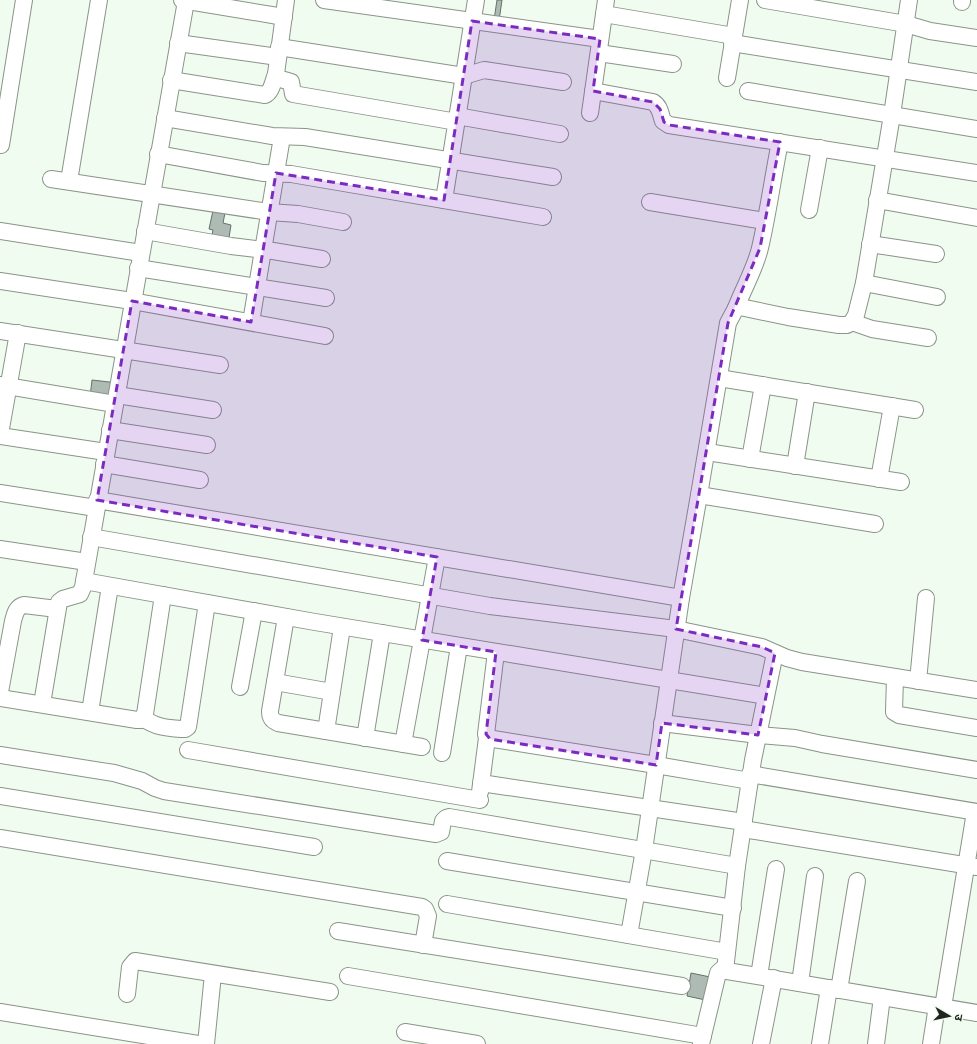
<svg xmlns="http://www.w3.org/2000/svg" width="977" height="1044" viewBox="0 0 977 1044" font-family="'Fira Sans Condensed','Noto Sans Devanagari',sans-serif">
<rect width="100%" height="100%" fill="#f1fcf0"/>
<g fill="#adbbb4" stroke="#64726b">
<polygon points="497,0 502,0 499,21 494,20"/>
<polygon points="214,206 226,208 223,223 231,225 228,244 211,240 213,230 209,229"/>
<polygon points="92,380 118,383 115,400 90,397"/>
<polygon points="691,973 715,978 710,1001 687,996"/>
</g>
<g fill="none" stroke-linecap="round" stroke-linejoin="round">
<g stroke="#8a9489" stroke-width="18">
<g id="minor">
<polyline points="182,0 284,17"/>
<polyline points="286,0 276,74 277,78 291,82 293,94 457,122"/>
<polyline points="324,0 600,39"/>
<polyline points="765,0 906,24 930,31 977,38"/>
<polyline points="962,2 962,0"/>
<polyline points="604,14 734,36"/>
<polyline points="178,43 278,57"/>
<polyline points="732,43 977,82"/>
<polyline points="279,47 464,76 484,70 563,82"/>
<polyline points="599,53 673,64"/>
<polyline points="727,78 740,0"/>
<path d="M171 80 265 95C272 92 273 81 276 74"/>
<path d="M593 91 653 102C661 107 660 114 663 121L669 125 977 173"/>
<polyline points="748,91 977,129"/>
<polyline points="590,113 606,0"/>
<polyline points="457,116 560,134"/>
<polyline points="165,118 272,136 305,137 553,177"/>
<polyline points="1,145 24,0"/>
<polyline points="158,154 263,173 291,174 543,217"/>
<polyline points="51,179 269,212 298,214 343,222"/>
<polyline points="69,181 99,0"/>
<polyline points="444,200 476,0"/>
<polyline points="877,200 977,218"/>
<polyline points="650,202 765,221"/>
<polyline points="809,210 820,148"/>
<polyline points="0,231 141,253"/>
<polyline points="145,231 231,246 273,251 322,259"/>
<polyline points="870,244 936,254"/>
<polyline points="138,268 326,298"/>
<polyline points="0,281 132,301 325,336"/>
<polyline points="864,283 937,297"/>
<path d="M736 308C744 287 755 269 760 248 768 214 773 176 780 142"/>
<polyline points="251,322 282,137"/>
<polyline points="852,322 872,329 928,338"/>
<polyline points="0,331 220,365"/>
<polyline points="719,378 915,410"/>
<polyline points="0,385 115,404"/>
<polyline points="117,395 213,410"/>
<polyline points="110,430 207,445"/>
<polyline points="0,434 18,333"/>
<polyline points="0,436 106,452"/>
<polyline points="707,452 901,482"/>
<polyline points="750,459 763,385"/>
<polyline points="104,464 200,480"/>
<polyline points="795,466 807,392"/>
<polyline points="879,479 892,406"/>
<polyline points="0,493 96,508"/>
<polyline points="699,495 875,524"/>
<polyline points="97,500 681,598"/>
<polyline points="91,537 490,606 676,629 762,647 787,658 802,662 977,690"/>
<polyline points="0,549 87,562"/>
<polyline points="84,581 315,622 766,696"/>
<path d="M286 617 270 711C270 718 272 720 278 723L422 747"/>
<polyline points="496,652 486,734 487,738 656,765 750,781"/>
<polyline points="895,677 894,712 899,715 977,728"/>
<polyline points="918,681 926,598"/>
<polyline points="275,682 332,692"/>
<polyline points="240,687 254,611"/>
<path d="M0 692 13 621C15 614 16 607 24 605L57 609"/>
<polyline points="0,698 137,720 141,720 145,714 163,595"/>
<polyline points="42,704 59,602 63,599 80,594 83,587 186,1"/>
<polyline points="90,712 110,586"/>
<path d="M143 718C155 727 167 728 181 729H185L188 727 207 603"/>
<polyline points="662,723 758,735 795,738 822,744 977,770"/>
<polyline points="326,731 342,627"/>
<polyline points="365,738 382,633"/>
<polyline points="403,744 437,557"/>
<polyline points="188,750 480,800"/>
<polyline points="442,753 459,646"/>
<polyline points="0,755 114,773 142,781 155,788 164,791 436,834 441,832 443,821 446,818 449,817 737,866"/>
<polyline points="750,774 977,812"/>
<polyline points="481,783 744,822"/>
<polyline points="480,792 487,738"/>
<polyline points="0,796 314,847"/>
<polyline points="743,829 977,867"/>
<polyline points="0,838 422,907 425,909 428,916 423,945"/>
<polyline points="447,861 733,908"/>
<polyline points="447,904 727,952"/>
<polyline points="338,931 682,986"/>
<polyline points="629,935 644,850 681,598 699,495 728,323 736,308 740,307 788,317 839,325 847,325 852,322 856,315 864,283 892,115 909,0"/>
<polyline points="725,970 737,866 753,760 775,653"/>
<polyline points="348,976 703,1036"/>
<polyline points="759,976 776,869"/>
<polyline points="800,983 815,876"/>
<polyline points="839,990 857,881"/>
<polyline points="127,994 130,967 135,961 330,992"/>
<polyline points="943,1007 975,812"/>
<polyline points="0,1012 198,1044"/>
<polyline points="405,1032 477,1044"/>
<polyline points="206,1044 213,974"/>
<polyline points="701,1044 718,973 721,970 977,1013"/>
<polyline points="761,1044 774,978"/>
<polyline points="820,1044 829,988"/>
<polyline points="876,1044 882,997"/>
<polyline points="931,1044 937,1006"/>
</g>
</g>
<use href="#minor" stroke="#fff" stroke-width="16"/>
</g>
<path fill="#7b2cbf" fill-opacity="0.2" stroke="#7b2cbf" stroke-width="3" stroke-dasharray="8 5" stroke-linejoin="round" d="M472 21 600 39 593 91 653 102 660 109 664 122 669 125 780 142 760 248 728 323 676 629 762 647 775 653 758 735 662 723 656 765 490 739 486 734 496 652 422 640 437 557 97 500 132 301 251 322 276 173 444 200Z"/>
<g transform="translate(949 1016) rotate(99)" stroke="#f1fcf0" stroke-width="3" paint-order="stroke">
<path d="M0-3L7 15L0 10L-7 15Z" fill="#212521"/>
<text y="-6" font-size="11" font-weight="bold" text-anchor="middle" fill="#212521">उ</text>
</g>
</svg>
